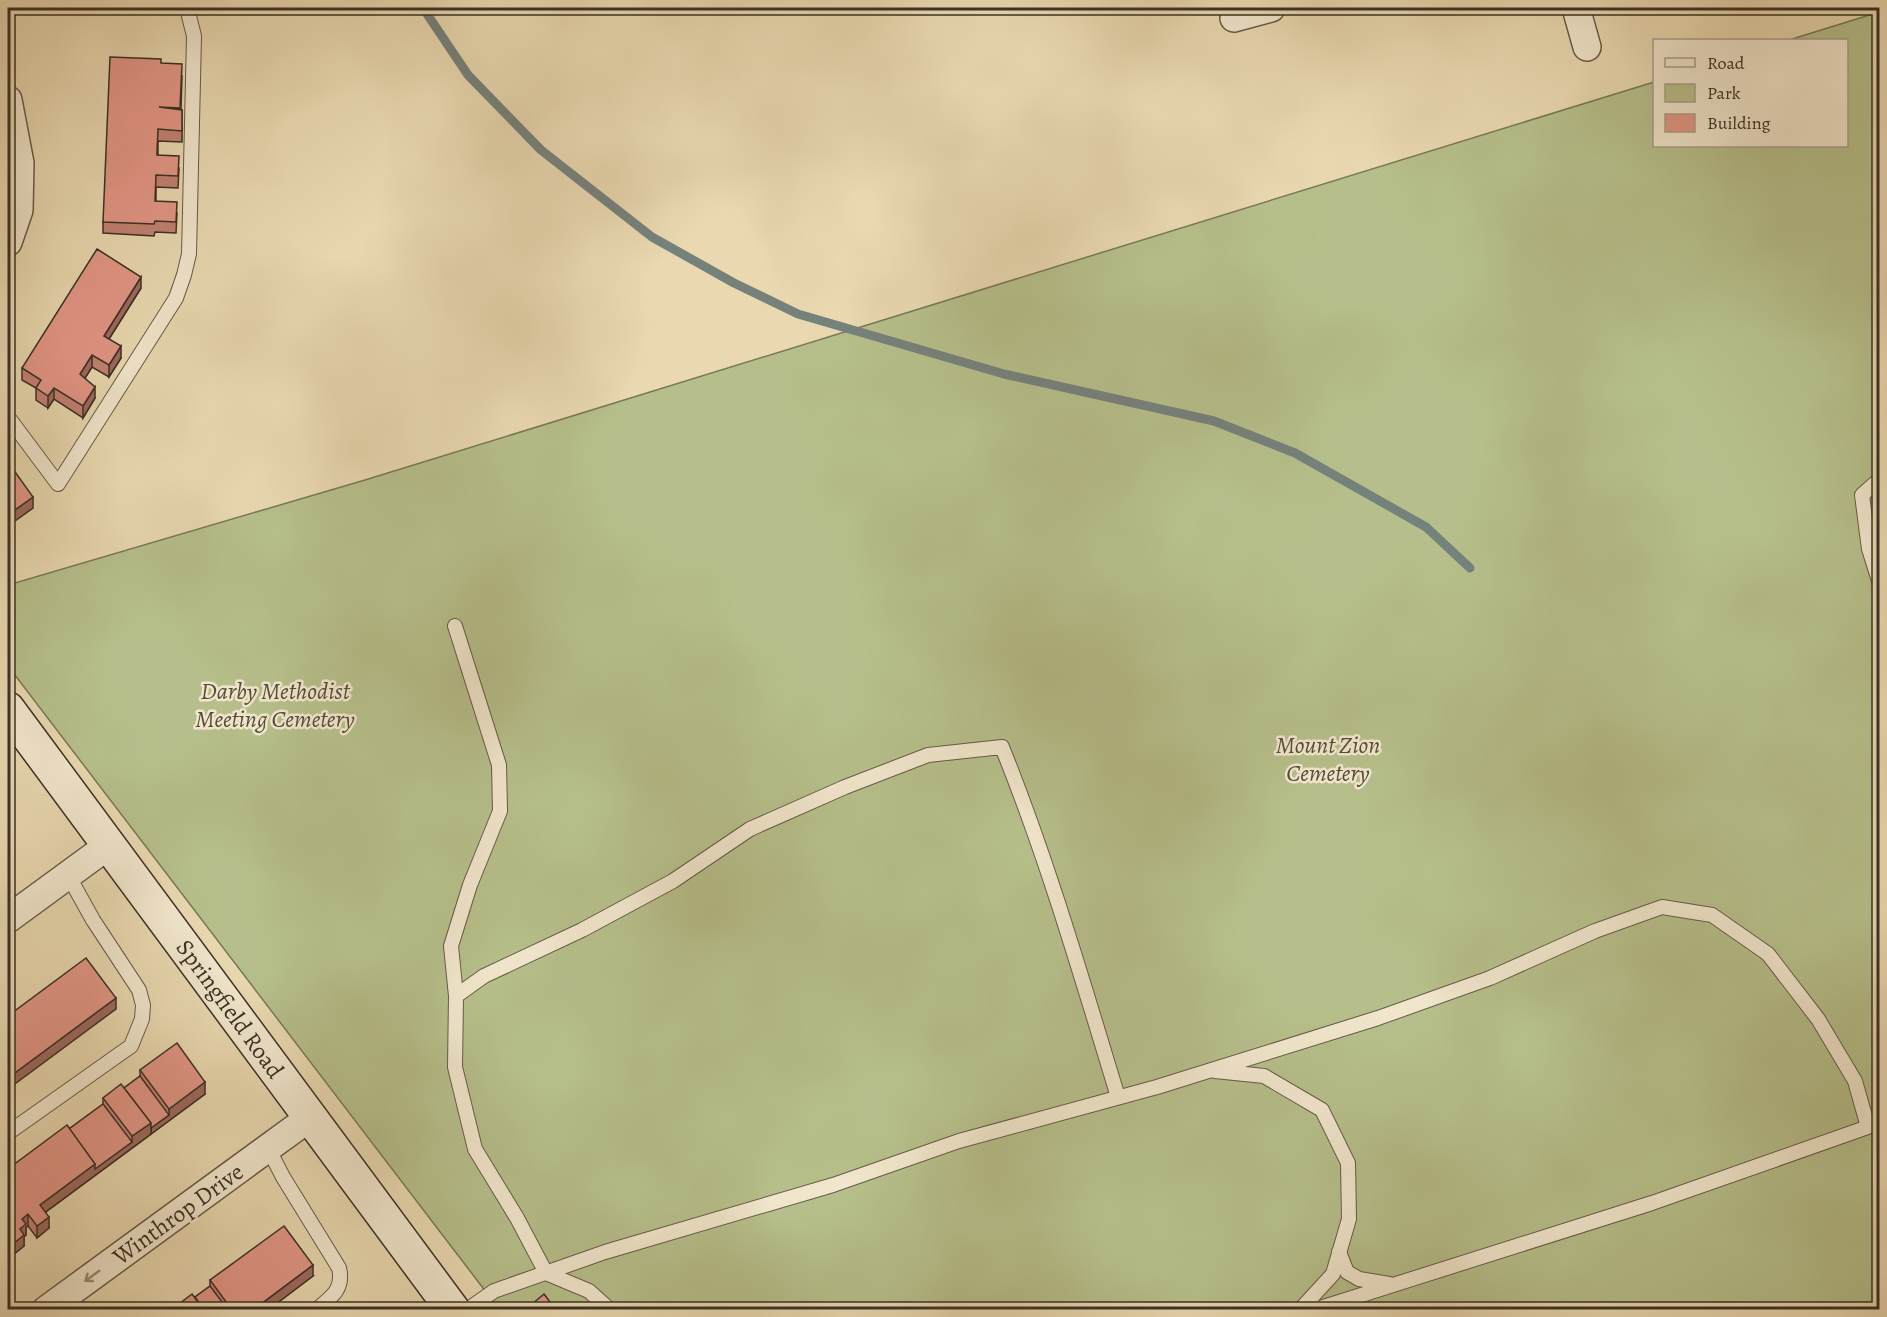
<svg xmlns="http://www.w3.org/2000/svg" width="1887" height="1317" viewBox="0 0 1887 1317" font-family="Alegreya,serif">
<rect width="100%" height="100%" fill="#e9d8b0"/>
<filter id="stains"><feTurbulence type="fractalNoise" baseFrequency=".00333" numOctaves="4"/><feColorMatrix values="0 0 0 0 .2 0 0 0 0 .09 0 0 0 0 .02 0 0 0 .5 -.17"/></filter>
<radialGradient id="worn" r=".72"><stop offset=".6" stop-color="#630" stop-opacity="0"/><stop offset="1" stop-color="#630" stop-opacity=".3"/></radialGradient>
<polygon fill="#b6bf8b" stroke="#787858" stroke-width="1.5" points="1879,12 1879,1309 499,1309 8,666 8,585 365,480 1654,82 1654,146 1846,146 1846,40 1789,40"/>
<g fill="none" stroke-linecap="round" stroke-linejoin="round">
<polyline stroke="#75827c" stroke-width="9" points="423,8 468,75 541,150 652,237 734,283 798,314 1004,374 1214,421 1295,453 1426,527 1470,568"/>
<g stroke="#665b48" stroke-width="16">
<g id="service">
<polyline points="8,417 58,484 176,298 184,275 189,254 194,36 187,8"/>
<polyline points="1880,479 1862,495 1869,549 1880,584"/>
<polyline points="455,626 499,765 500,811 470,885 451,946 456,996"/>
<polyline points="1215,1071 1264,1076 1322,1110 1348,1163 1349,1219 1333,1274 1300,1310"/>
<polyline points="8,1133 131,1046 142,1019 143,1005 139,990 93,920 68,875"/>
<path d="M268 1148 283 1177 339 1268C344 1289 332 1297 316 1310"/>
<polyline points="1339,1252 1347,1272 1359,1279 1389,1284"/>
<polyline points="467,1310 494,1291 605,1252 833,1185 959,1141 1157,1087 1378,1018 1490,978 1595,931 1662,907 1712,915 1768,954 1818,1019 1855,1081 1868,1127 1652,1203 1314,1310"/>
<path d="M610 1310 589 1291 546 1273 517 1218 475 1149 455 1067 456 996 484 976 582 930 673 881 750 829 845 787 928 755 1002 747C1048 861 1082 979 1118 1097"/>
</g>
</g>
<g stroke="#665b48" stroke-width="30">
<g id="minor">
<polyline points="1576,8 1587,47"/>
<polyline points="1234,18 1271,8"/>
<polyline points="8,100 20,163 19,210 8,242"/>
<polyline points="8,919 109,845"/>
<polyline points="46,1310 309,1118"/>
</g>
</g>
<g stroke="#3a3126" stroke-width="36">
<polyline id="secondary" points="8,709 453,1310"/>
</g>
<use href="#service" stroke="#f1e6cc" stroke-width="14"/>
<use href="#minor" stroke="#f1e6cc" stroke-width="27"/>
<use href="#secondary" stroke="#f1e6cc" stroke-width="33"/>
</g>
<g fill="#c28173" stroke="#3a3126" stroke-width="1.5">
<polygon points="161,63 182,76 181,109 182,110 182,142 158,141 158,155 179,168 178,188 156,187 156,201 177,213 176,233 155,232 154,236 103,233 103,222"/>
<polygon points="141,288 109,339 121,358 109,377 92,367 85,378 95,398 83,418 54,399 48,408 36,400 36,388 22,380 22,368"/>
<polygon points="140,1070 205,1094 46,1212 49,1228 37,1238 28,1226 26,1227 26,1235 24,1237 24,1246 13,1255 8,1248 8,1169 69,1129 103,1104 103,1098 124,1088 140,1076"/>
<polygon points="313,1276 268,1310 171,1310 195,1297 210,1286 210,1280"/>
</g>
<g fill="#9e695e" stroke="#3a3126" stroke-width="1.5">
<polygon points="141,277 141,288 104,347 104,336"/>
<polygon points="121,346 121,358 109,377 109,365"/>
<polygon points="92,355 92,367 80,386 80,374"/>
<polygon points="95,387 95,398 83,418 83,406"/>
<polygon points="54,388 54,399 48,408 48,396"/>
<polygon points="33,497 33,508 8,526 8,515"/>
<polygon points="13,795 13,806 8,810 8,799"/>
<polygon points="11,816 11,828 8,830 8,819"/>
<polygon points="116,998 116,1009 8,1089 8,1078"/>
<polygon points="205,1082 205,1094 151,1134 151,1128 169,1115 169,1109"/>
<polygon points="151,1123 151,1134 40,1216 40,1205 95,1164 132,1142 132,1136"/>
<polygon points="28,1214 28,1226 26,1227 26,1235 24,1237 24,1246 13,1255 13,1244 20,1229 22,1219"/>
<polygon points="49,1217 49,1228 37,1238 37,1226"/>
<polygon points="313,1265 313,1276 268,1310 253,1310"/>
</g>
<g fill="#e29686" stroke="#3a3126" stroke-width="1.5">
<polygon points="110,57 161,59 161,63 182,64 180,108 159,107 182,110 182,131 158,129 157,152 157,155 179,156 178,176 156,175 155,201 177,202 176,222 155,221 154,224 103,222"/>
<polygon points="97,249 141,277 104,336 121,346 109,365 92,355 80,374 95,387 83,406 54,388 48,396 36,388 41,380 22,368"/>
<polygon points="8,462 33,497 8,515"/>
<polygon points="8,788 13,795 8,799"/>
<polygon points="8,811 11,816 8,819"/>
<polygon points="86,958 116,998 8,1078 8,1016"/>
<polygon points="177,1043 205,1082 169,1109 140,1070"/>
<polygon points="140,1076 169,1115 151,1128 151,1123 124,1088"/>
<polygon points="121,1084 151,1123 132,1136 103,1098"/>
<polygon points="103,1104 132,1142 95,1169 95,1164 69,1129"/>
<polygon points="67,1125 95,1164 40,1205 49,1217 37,1226 28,1214 22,1219 26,1224 20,1229 24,1235 13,1244 8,1237 8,1169"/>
<polygon points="284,1226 313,1265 253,1310 232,1310 210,1280"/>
<polygon points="210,1286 228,1310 204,1310 195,1297"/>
<polygon points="192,1294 204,1310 171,1310"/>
<polygon points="544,1294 556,1310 525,1310"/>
</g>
<defs><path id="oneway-shaft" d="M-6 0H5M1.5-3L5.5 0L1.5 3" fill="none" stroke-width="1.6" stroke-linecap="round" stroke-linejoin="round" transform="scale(1.5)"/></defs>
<use stroke="#968c79" href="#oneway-shaft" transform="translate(92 1276) rotate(144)"/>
<g text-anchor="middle" stroke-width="5" stroke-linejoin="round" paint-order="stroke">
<g font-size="24" font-style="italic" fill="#534d3a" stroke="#f1e6cc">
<text x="275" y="699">Darby Methodist<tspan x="275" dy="28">Meeting Cemetery</tspan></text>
<text x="1328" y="753">Mount Zion<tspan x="1328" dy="28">Cemetery</tspan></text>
</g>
<g font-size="24" fill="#3a3126" stroke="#f1e6cc">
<text transform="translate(230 1009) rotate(54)" y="8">Springfield Road</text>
<text transform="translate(178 1214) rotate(-36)" y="8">Winthrop Drive</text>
</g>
</g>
<rect width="1887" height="1317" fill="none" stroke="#e9d8b0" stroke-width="30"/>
<rect x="9" y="9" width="1869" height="1299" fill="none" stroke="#3a3126" stroke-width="3"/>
<rect x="15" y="15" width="1857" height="1287" fill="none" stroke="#3a3126" stroke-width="1.5"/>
<rect x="1653" y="39" width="195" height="108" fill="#f1e6cc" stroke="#a89e8a" stroke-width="1.5"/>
<rect x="1665" y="58" width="30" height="9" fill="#f1e6cc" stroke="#a89e8a" stroke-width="1.5"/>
<text x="1707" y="69" font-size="18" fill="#3a3126">Road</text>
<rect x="1665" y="84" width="30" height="18" fill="#b6bf8b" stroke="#a89e8a" stroke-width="1.5"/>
<text x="1707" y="99" font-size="18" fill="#3a3126">Park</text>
<rect x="1665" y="114" width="30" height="18" fill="#e29686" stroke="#a89e8a" stroke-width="1.5"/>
<text x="1707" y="129" font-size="18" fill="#3a3126">Building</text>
<rect width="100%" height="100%" filter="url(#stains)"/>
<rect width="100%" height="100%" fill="url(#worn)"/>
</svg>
